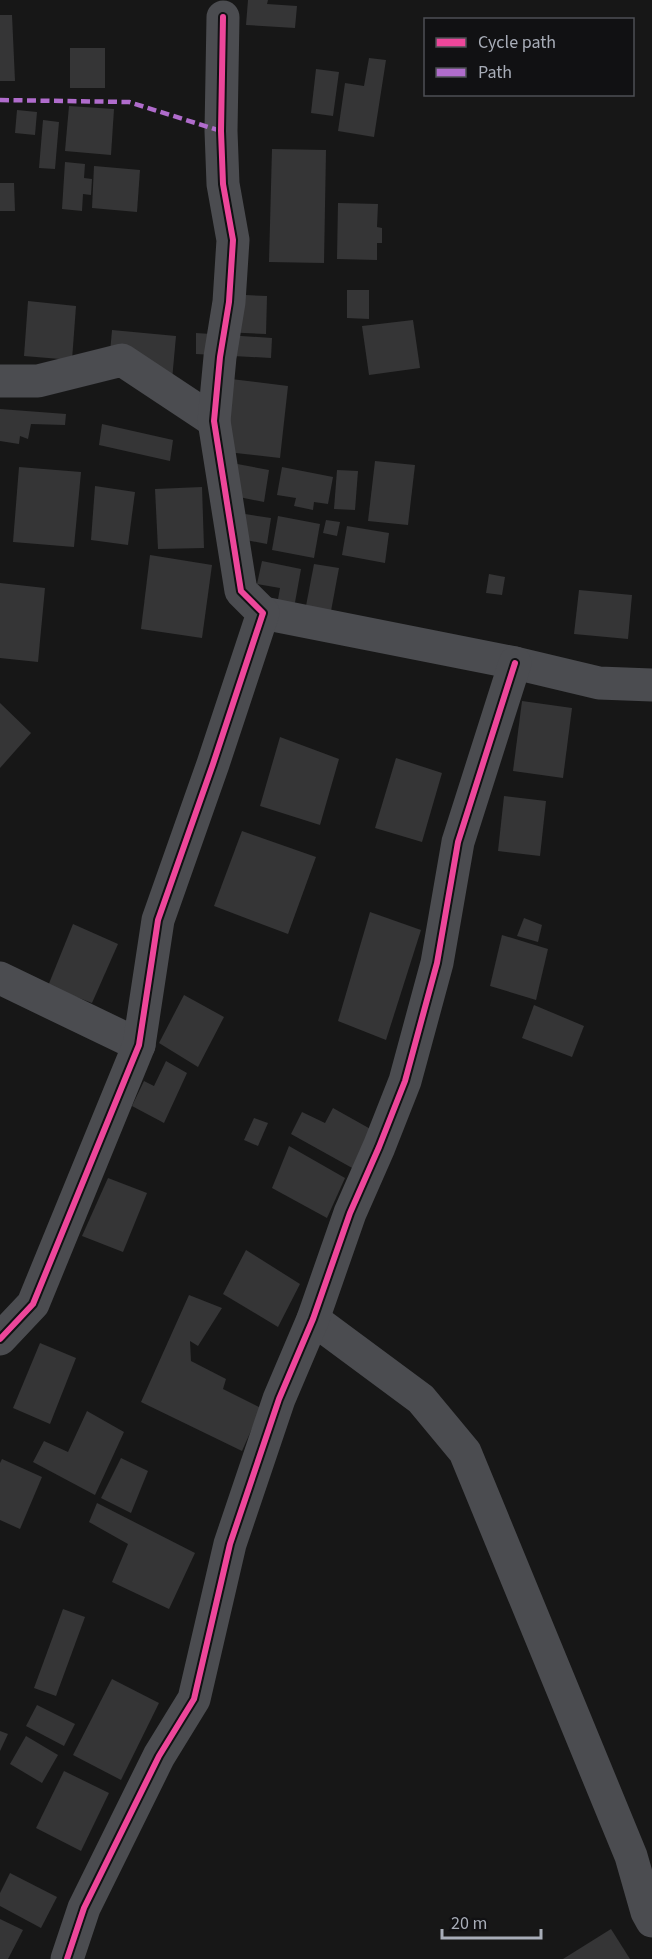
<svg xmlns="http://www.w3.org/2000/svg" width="652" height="1959" viewBox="0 0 652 1959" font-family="'Source Sans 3',sans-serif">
<rect width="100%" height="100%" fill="#171717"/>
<g fill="#353536">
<polygon points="248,0 268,0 267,4 297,6 295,28 246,25"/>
<polygon points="0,15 12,15 15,81 0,81"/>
<rect x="70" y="48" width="35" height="40"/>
<polygon points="369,58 386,60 374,137 338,131 345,83 364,86"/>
<polygon points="316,69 339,72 333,116 311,113"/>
<polygon points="69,106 114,109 111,155 65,151"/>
<polygon points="17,110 37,112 35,135 15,133"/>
<polygon points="43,120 59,122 55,169 39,168"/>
<polygon points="272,149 326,150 324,263 269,262"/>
<polygon points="65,162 85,164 84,178 92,179 91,195 83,194 82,211 62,209"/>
<polygon points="94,166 140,170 137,212 92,208"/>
<polygon points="0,183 14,183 15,211 0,211"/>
<polygon points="338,203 378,204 377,227 382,228 382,243 377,243 377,260 337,259"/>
<polygon points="347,290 369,290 369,319 347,318"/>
<polygon points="224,294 267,296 266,334 221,332"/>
<polygon points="28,301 76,306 72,360 24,356"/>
<polygon points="413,320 420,368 369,375 362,326"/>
<polygon points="112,330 176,336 172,380 108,375"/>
<polygon points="196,333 272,338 271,358 196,354"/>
<polygon points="206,376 288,386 280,458 218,451"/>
<polygon points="0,409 66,414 65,425 31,424 28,439 20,436 19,444 0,441"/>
<polygon points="102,424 173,440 170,461 99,445"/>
<polygon points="375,461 415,465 408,525 368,521"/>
<polygon points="232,463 269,470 264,502 239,497"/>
<polygon points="19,467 81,472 74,547 13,542"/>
<polygon points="282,467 333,477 328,504 314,502 313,510 294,506 296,498 277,495"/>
<polygon points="337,470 358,471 355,510 334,509"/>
<polygon points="95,486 135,492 128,545 91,540"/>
<polygon points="202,487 204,548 158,549 155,489"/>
<polygon points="245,514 271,518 267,544 241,539"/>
<polygon points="278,516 320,524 314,558 272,550"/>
<polygon points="326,520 340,522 337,536 323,533"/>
<polygon points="347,526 389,533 385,563 342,555"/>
<polygon points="150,555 212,565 202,638 141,629"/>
<polygon points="262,561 301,569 294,608 277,605 280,588 257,584"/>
<polygon points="314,564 339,568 331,611 306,606"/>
<polygon points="489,574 505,577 502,595 486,593"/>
<polygon points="0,583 45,588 38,662 0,658"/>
<polygon points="579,590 632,595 628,639 574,634"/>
<polygon points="522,701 572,708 563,778 513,771"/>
<polygon points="0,703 31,733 0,768"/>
<polygon points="280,737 339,759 320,825 260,806"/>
<polygon points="396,758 442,773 422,842 375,828"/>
<polygon points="504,796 546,801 540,856 498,851"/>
<polygon points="242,831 316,857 288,934 214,906"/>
<polygon points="370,912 421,930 386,1040 338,1021"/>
<polygon points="524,918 542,925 538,942 517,936"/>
<polygon points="73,924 118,944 92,1003 48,986"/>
<polygon points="502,935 548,949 536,1000 490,986"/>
<polygon points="184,995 224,1017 198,1067 159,1043"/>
<polygon points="534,1005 584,1026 572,1057 522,1038"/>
<polygon points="166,1061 187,1073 164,1123 132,1106 144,1081 154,1086"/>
<polygon points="333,1108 374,1131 354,1169 291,1134 302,1112 325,1123"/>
<polygon points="254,1118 268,1123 258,1146 244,1140"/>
<polygon points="289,1146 345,1178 327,1218 272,1188"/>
<polygon points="108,1178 147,1193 123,1252 82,1236"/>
<polygon points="246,1250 300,1284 278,1327 223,1294"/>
<polygon points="189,1295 222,1308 198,1346 190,1341 191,1361 226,1379 223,1389 261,1408 242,1451 141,1402"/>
<polygon points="40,1343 76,1358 50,1424 13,1408"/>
<polygon points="87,1411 124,1432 95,1495 33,1462 44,1441 68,1452"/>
<polygon points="121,1458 148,1471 131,1513 101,1498"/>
<polygon points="2,1459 42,1477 20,1529 0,1520 0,1463"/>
<polygon points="97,1503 195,1553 169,1609 112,1582 128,1544 89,1522"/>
<polygon points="63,1609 85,1617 56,1696 34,1688"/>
<polygon points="112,1679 159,1703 121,1780 73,1755"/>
<polygon points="37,1705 75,1724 64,1746 26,1726"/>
<polygon points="0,1731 8,1734 0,1751"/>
<polygon points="26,1736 58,1755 42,1783 10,1764"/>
<polygon points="64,1771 109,1793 81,1851 36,1828"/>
<polygon points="10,1873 57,1897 41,1928 0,1906 0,1893"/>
<polygon points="0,1919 23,1930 8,1959 0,1959"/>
<polygon points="611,1929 630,1959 563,1959"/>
</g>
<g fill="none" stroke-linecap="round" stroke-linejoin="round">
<g stroke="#4b4c50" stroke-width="33">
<polyline points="0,381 38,381 122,360 214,421"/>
<polyline points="263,613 515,663 599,683 652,685"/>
<polyline points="0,978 139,1045"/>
<polyline points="313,1319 421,1399 465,1452 631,1856 647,1912 652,1921"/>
<polyline points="0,1339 33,1304 139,1045 158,920 213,764 263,613 241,591 214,421 220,357 229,302 233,240 223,184 221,131 223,17"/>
<polyline points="67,1959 84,1908 159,1756 194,1699 230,1544 279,1399 313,1319 350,1213 379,1147 405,1081 437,963 458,842 515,663"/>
</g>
<polyline stroke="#b06ccc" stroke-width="4.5" stroke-dasharray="9 4.5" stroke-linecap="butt" points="0,100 129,102 221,131"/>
<g stroke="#111113" stroke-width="10">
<g id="cycleway">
<polyline points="0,1339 33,1304 139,1045 158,920 213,764 263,613 241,591 214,421 220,357 229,302 233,240 223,184 221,131 223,17"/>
<polyline points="67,1959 84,1908 159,1756 194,1699 230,1544 279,1399 313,1319 350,1213 379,1147 405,1081 437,963 458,842 515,663"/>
</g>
</g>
<use href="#cycleway" stroke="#ed469a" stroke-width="6"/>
</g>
<rect x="424" y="18" width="210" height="78" fill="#111113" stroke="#4d4f55" stroke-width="1.5"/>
<rect x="436" y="38" width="30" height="9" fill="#ed469a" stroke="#4d4f55" stroke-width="1.5"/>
<text x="478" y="48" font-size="18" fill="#a8adb8">Cycle path</text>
<rect x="436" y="68" width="30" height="9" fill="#b06ccc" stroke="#4d4f55" stroke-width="1.5"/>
<text x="478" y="78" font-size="18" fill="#a8adb8">Path</text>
<path d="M442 1929v9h99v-9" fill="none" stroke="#a8adb8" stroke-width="3"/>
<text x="451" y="1929" font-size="18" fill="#a8adb8" stroke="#111113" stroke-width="4.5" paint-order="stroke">20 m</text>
</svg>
